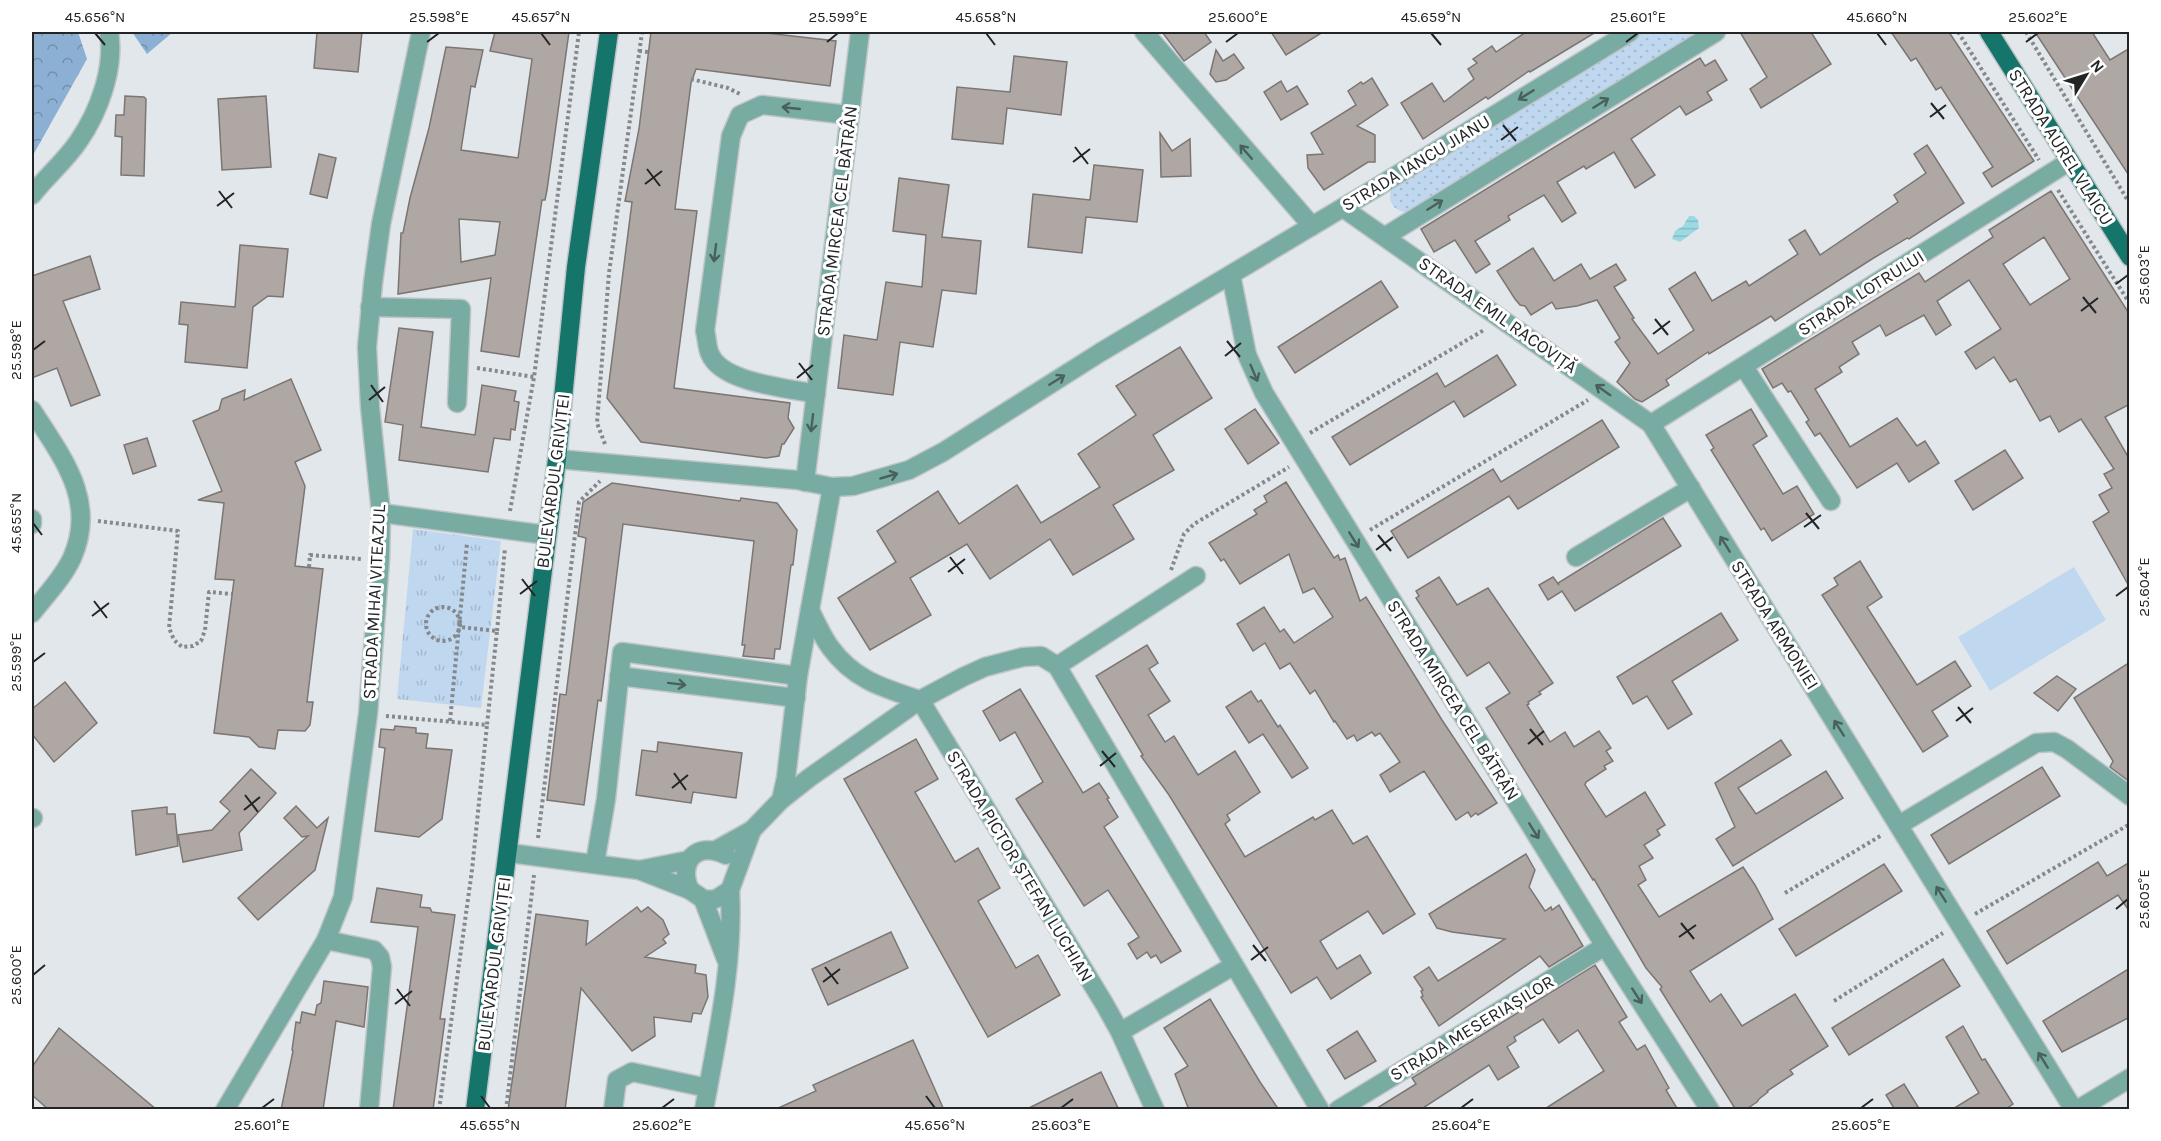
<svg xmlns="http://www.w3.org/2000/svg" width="2161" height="1141" viewBox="0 0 2161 1141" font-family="Karla,sans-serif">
<defs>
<pattern id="grass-dots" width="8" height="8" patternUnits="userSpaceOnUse" patternTransform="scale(1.5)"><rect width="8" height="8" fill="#bfd8f0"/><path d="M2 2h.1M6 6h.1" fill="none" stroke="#a4b9ce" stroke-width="1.8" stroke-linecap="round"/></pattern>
<pattern id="forest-crowns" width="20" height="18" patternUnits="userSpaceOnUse" patternTransform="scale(1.5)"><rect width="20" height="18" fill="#8cb0d3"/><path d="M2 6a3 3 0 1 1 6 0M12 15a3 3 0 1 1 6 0" fill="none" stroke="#728fab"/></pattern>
<pattern id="park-tufts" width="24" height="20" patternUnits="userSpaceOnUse" patternTransform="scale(1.5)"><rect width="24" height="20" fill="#bfd8f0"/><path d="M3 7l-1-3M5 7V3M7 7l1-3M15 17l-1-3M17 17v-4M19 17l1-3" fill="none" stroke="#a4b9ce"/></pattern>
<pattern id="water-rules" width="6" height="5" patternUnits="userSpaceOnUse" patternTransform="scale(1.5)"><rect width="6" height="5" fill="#9cdae3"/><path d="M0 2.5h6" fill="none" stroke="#86bbc3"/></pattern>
</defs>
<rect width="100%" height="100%" fill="#e2e7ec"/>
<path fill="url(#grass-dots)" d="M1641 32H1706L1412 212C1392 214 1384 198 1395 182Z"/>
<g fill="url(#forest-crowns)">
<polygon points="32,32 78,32 87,59 32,157"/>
<polygon points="132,32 173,32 147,54"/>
</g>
<polygon fill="url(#park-tufts)" points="413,529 501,541 481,708 397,699"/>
<polygon fill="#bfd8f0" points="2074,567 2106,620 1990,691 1958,637"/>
<polygon fill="url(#water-rules)" points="1689,216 1694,216 1698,220 1699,228 1680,242 1672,239 1675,231 1683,226"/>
<g fill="#aea7a4" stroke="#7c7673" stroke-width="1.5" fill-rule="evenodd">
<polygon points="317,32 362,32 358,72 314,68"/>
<path d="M495 32H569L547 190 545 200H542L519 357 481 351 491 278 398 294 401 233H403L410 198 429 128 446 47 483 50 475 87 471 86 461 150 518 158 532 59 490 51ZM459 219 500 222 495 255 461 262Z"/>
<polygon points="651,32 757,32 836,41 830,86 696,69 691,83 675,209 697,211 674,388 790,403 788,418 794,428 784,444 782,444 779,456 766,458 641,442 607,398 632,202 625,201 639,129"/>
<polygon points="1162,32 1204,32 1211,42 1184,61"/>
<polygon points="1271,32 1323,32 1286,55"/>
<polygon points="1526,32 1596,32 1530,72 1529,71 1488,99 1486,97 1423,139 1401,103 1432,83 1444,102 1474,79 1468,69 1477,63 1473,59 1492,46 1496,52"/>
<polygon points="1740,32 1811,32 1831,64 1761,108 1750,89 1767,77"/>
<polygon points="1891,32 1949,32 2034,161 1992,187 1983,173 1993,167 1941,87 1936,90 1916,58 1911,61"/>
<polygon points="2035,32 2092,32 2110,60 2130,48 2130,177"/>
<polygon points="1216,50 1223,61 1234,54 1244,68 1226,80 1216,82 1210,74"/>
<polygon points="1014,56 1067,62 1061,115 1007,108 1003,144 952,139 957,87 1010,92"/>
<polygon points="1700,58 1705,66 1715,60 1727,80 1707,92 1712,100 1686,115 1680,106 1631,139 1655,175 1635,188 1614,152 1586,169 1584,166 1557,182 1576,213 1562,222 1544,195 1508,216 1510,220 1475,241 1490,264 1476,273 1455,240 1434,252 1421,229"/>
<polygon points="1372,78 1388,105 1357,126 1375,135 1375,162 1368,162 1324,190 1308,168 1307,155 1323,154 1311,133 1356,105 1348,91 1361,82 1363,84"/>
<polygon points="1281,81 1287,92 1297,86 1308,104 1281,120 1264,92"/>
<polygon points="125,96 144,97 146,99 144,176 121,175 122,137 115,136 116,115 124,115"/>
<polygon points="266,96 271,167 222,170 218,99"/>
<polygon points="1160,133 1172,151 1190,139 1191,176 1161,177"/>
<polygon points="1927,145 1964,203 1909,239 1907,238 1872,259 1775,321 1771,316 1709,354 1708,352 1666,380 1669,385 1642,402 1635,399 1617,382 1630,363 1615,342 1620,338 1597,300 1577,306 1556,309 1552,302 1531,315 1525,306 1520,305 1515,299 1497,271 1533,248 1554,281 1581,264 1590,279 1616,264 1626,280 1614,287 1634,318 1632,319 1658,354 1694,330 1669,289 1695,272 1712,301 1746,281 1749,286 1798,254 1789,240 1805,230 1820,255 1898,202 1894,195 1926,173 1914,154"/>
<polygon points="319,154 336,158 327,198 310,194"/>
<polygon points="1094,165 1143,170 1137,222 1086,217 1082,253 1028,247 1033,194 1090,200"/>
<polygon points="899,178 949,185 942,237 981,241 976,294 942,290 933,347 900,342 893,395 838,388 844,335 877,340 886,282 922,287 926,235 893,231"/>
<path d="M2051 191 2130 315V404L2105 417 2130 460V588L2093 522 2109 512 2099 495 2112 488 2104 474 2114 469 2081 419 2059 432 2050 416 2040 421 2016 379 2010 382 1994 357 1976 369 1965 352 2001 329 1969 280 1937 301 1951 325 1936 335 1924 315 1886 336 1880 325 1852 342 1859 354 1839 367 1842 372 1815 389 1850 447 1897 418 1917 446 1925 441 1939 463 1909 482 1897 463 1857 488 1820 433 1815 436 1806 422 1809 420 1791 391 1788 392 1782 383 1773 388 1762 369 1919 273 1925 282 1993 237 1989 230ZM2044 237 2070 279 2030 305 2003 264Z"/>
<polygon points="240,245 288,249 283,297 268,296 253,307 247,368 185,362 188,325 179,324 181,302 235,307"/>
<polygon points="90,256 100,289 63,301 100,395 71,406 57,368 32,378 32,276"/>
<polygon points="1381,281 1398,307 1295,373 1278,347"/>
<polygon points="399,328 433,332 421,427 475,435 482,385 516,391 514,401 519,402 515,430 511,429 510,440 494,438 488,472 399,460 403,425 385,422"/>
<polygon points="1180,347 1212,398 1153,435 1174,470 1113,505 1134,539 1073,575 1050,539 990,579 967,544 910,578 931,615 870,650 838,598 896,562 877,531 938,491 959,524 1017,485 1041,523 1100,487 1078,454 1136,415 1116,386"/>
<polygon points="1497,355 1516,385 1464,417 1454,401 1350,465 1332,437 1437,373 1445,387"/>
<polygon points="291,379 321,450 295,462 305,486 295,566 323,569 307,702 313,702 310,725 305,731 278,730 275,749 259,747 249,737 214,733 234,580 215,579 224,503 198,500 222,491 193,421 219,410 222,399 245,390 244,400"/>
<polygon points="1255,409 1279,443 1248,464 1225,429"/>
<polygon points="1751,409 1767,436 1753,445 1783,494 1797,486 1814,514 1772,541 1764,528 1761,530 1711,450 1714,448 1706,435"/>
<polygon points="1602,420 1619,447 1518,509 1509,496 1408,558 1391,531 1493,469 1501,482"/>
<polygon points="147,438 156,466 133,474 124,445"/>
<polygon points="2005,450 2023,478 1973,510 1955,481"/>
<polygon points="1286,482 1334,558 1338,555 1340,560 1345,558 1360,601 1366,597 1442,720 1497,803 1478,815 1476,813 1471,817 1468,812 1456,820 1424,771 1390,792 1380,775 1400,762 1380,733 1375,736 1372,732 1357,741 1354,735 1347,739 1335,721 1334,722 1315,690 1310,694 1290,663 1280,669 1265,643 1253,651 1237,624 1264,607 1280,632 1284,629 1294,643 1333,617 1314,588 1303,593 1289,554 1240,584 1224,559 1221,561 1209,543 1257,514 1254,510 1267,502 1264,496"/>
<polygon points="612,483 740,501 741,498 777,503 797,530 793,565 791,565 780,649 775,649 774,659 743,656 745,645 742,645 754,541 623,524 601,701 598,700 584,805 547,800 560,694 566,695 586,538 578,536 583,502"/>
<polygon points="1663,518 1681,546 1575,611 1562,591 1548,600 1539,585 1553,577 1559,585 1558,583"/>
<polygon points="1860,561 1882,597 1867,607 1917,685 1955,661 1971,686 1932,711 1948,736 1923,752 1822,595 1838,585 1834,578"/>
<polygon points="1439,577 1457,605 1488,588 1553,683 1539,692 1541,694 1528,702 1529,704 1527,705 1550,742 1565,732 1574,747 1599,731 1611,748 1606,751 1613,761 1604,766 1606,769 1586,782 1585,785 1606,817 1645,792 1665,825 1657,830 1660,835 1644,845 1653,858 1639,866 1646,880 1638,885 1659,917 1743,867 1755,885 1773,919 1690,971 1710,1002 1721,994 1742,1026 1795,994 1828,1046 1790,1070 1793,1074 1767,1091 1768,1092 1759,1099 1757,1102 1745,1110 1736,1110 1660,989 1662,987 1646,968 1594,879 1593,880 1486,708 1510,693 1489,662 1467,676 1416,598 1419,596 1416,591"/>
<polygon points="1721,613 1738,640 1672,681 1692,714 1668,729 1647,696 1633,704 1617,677"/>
<polygon points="1147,645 1158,663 1149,669 1170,701 1148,715 1165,742 1174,736 1198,775 1235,751 1260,792 1227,815 1230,820 1225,824 1245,857 1313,817 1315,820 1332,810 1353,844 1367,836 1415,914 1383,934 1368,911 1320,941 1337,969 1360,955 1371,973 1331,999 1317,977 1291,993 1169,795 1141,756 1143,755 1096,676"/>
<polygon points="2130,662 2130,782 2110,767 2113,761 2074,698"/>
<polygon points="2057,676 2076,689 2058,711 2034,693"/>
<polygon points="65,682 97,723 54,762 32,734 32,709"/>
<polygon points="1020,689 1083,793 1099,783 1109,798 1107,799 1118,817 1104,827 1181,951 1161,963 1156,955 1151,958 1147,952 1137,959 1128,944 1139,937 1108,890 1084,906 1016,799 1043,782 1015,732 1000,741 983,711"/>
<polygon points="1251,691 1258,702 1261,700 1278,727 1280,725 1308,768 1292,778 1263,734 1249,743 1226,707"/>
<polygon points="395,726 416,728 416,733 428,734 426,748 452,750 442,819 419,837 375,831 385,748 379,747 381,729 394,730"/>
<polygon points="916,739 938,779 915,792 955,862 978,848 1000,888 978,901 1016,968 1038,955 1060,995 988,1037 844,779"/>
<polygon points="1781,740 1791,755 1738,788 1756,814 1826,771 1843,798 1733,866 1716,839 1735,827 1715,783"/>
<polygon points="658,742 742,753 736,798 693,792 691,803 636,795 642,750 657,752"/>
<polygon points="2042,767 2060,796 1949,864 1931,835"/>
<polygon points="251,769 276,793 239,833 242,850 183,862 178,835 212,830 230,811 220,802"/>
<polygon points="296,806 317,828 328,818 315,870 258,920 238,898 308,836 302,837 284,818"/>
<polygon points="167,807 167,814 175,814 178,846 136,855 132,811"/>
<polygon points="1526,854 1535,870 1529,887 1545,911 1551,907 1552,910 1559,905 1583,946 1549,967 1540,956 1439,1026 1421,997 1423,996 1421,991 1423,990 1414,977 1429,967 1438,981 1505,939 1452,932 1437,928 1429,914"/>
<polygon points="2098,862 2107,876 2130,862 2130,912 2118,895 2007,964 1987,931"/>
<polygon points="1884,864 1902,891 1796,956 1779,929"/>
<polygon points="377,888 422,895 420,907 430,908 432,912 455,915 440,1019 445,1019 433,1110 393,1110 418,927 371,922"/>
<polygon points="637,907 641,912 648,907 663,920 669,934 663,939 666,943 645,957 696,965 695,973 706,975 708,997 701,1014 693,1013 691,1022 654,1017 655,1036 632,1051 581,988 565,1110 508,1110 536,914 588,921 586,945"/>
<polygon points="891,932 908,968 828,1005 812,969"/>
<polygon points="1943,959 1960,986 1849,1055 1832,1028"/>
<polygon points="1595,965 1627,1017 1619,1022 1637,1050 1645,1045 1669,1088 1666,1090 1678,1110 1543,1110 1604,1071 1578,1030 1559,1043 1543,1019 1514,1037 1516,1041 1507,1047 1519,1067 1498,1080 1489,1065 1420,1110 1374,1110 1416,1084 1412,1078"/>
<polygon points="2130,968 2130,1017 2062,1052 2043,1021"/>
<polygon points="324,981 368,987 364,1027 336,1021 323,1110 281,1110 293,1051 292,1050 296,1022 300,1023 302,1012 315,1015 317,1005 321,1003"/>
<polygon points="1210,999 1260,1082 1279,1110 1189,1110 1175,1074 1188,1066 1164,1028"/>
<polygon points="1963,1026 1982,1060 1985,1059 2013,1104 2004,1110 1951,1110 1979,1093 1946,1037"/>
<polygon points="59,1028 157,1110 49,1110 32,1095 32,1067"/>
<polygon points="1357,1031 1376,1061 1345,1079 1327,1050"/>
<polygon points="913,1040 944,1110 774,1110 816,1091 813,1085"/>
<polygon points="1101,1072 1119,1110 1025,1110"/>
<polygon points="1904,1084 1920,1110 1895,1110 1886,1095"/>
</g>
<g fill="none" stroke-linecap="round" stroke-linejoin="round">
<g stroke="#bfc4c8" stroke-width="21">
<g id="minor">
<polyline points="1144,32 1312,226"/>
<path d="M32 195C46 177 65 161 78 142 99 112 115 68 109 32"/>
<polyline points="1343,208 1651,424 2074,1110"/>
<polyline points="1386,236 1716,32"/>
<polyline points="1231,275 1247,355 1264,393 1605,946 1710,1110"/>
<polyline points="370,307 461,309 457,403"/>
<polyline points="1744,367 1831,501"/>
<path d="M816 394C788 388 722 383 710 354 707 348 707 338 705 331L731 136 740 115 762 105 849 115"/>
<path d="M32 410C61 456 98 500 72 558 63 578 45 596 32 613"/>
<polyline points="1651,424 2070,161"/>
<polyline points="557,459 797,480 832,487 853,486 909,470 943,452 1101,352 1374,189 1630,32"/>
<polyline points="805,482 860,32"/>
<polyline points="381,513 547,535"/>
<polyline points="32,519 32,524"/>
<polyline points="1576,557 1691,488"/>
<path d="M810 610C816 622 822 636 830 647 854 680 883 688 920 700L1105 1005 1120 1032 1155 1110"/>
<polyline points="1057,666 1196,576"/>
<polyline points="619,676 796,698"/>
<polyline points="781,800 786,778 798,676 832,487"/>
<polyline points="32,818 33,818"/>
<polyline points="1899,825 2036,743 2054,742 2067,749 2130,796"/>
<polyline points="716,850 752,830 781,800 809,778 920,700 963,677 985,667 1023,657 1041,656 1057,666 1320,1110"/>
<polyline points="509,853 639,870 690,890 703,899 712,900 718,898 730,890 752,830"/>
<polyline points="595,863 606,799 622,652 798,676"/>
<polyline points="639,870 689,860"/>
<path d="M690 890C677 862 697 840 726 855"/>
<polyline points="703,899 726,959"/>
<polyline points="326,940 374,950 380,957 382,967 369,1110"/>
<polyline points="1120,1032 1233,966"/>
<polyline points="225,1110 326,940 343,897 368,714 380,560 381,513 370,407 367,347 373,283 381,224 421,32"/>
<polyline points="613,1110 617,1080 632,1072 708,1088"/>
<path d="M704 1110C717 1037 734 964 730 890"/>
<polyline points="1338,1110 1605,946"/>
<polyline points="2077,1110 2130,1078"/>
</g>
</g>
<g stroke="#bfc4c8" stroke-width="21">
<g id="major">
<polyline points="1989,32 2130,257"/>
<polyline points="475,1110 557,459 576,267 609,32"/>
</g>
</g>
<g stroke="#85888c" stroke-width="4" stroke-dasharray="3 3" stroke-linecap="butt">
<polyline points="1958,32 2039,160"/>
<polyline points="2026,32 2130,204"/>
<polyline points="639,51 648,52"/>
<polyline points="691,79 728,88 740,94"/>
<polyline points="2058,190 2130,304"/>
<polyline points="477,368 534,377"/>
<polyline points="1310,433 1484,330"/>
<polyline points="605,444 597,423 609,273 642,32"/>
<polyline points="510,511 534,377 579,32"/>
<polyline points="98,521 178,531 169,628 174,640 182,647 193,646 201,641 205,630 209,592 232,594"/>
<polyline points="1370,530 1588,400"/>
<polyline points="309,567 310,555 361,559"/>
<polyline points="1171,570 1184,534 1194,524 1289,467"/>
<circle cx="443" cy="624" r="17"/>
<polyline points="497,631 505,548"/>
<polyline points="386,716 487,725 497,631 460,627"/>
<polyline points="450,721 467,543"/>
<polyline points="538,838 579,502 600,481"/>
<polyline points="1785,893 1882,835"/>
<polyline points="1975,914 2130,824"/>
<polyline points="1834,1001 1943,933"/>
<polyline points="439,1110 472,870 487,725"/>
<polyline points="506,1110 534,875"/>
</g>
<use href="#minor" stroke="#78aca3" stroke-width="18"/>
<use href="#major" stroke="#16756a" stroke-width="18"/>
</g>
<defs><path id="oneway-shaft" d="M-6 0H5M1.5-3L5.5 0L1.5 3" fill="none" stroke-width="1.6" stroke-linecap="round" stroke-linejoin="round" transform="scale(1.5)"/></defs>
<g stroke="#49615e">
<use href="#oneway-shaft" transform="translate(1526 95) rotate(148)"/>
<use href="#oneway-shaft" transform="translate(1601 103) rotate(-32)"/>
<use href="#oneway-shaft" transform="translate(791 108) rotate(-174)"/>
<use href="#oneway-shaft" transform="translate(1246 152) rotate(-131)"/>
<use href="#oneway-shaft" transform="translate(1435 205) rotate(-32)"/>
<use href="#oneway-shaft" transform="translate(715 253) rotate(97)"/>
<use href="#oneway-shaft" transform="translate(1254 373) rotate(67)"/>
<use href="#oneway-shaft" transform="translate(1057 380) rotate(-32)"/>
<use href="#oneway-shaft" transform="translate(1603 390) rotate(-145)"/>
<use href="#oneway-shaft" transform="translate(812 423) rotate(97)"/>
<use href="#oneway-shaft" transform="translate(889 476) rotate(-16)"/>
<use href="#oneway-shaft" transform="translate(1354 540) rotate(58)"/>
<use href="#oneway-shaft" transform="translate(1725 544) rotate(-122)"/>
<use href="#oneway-shaft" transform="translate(677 684) rotate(7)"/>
<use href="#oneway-shaft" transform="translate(1839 728) rotate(-122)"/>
<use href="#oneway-shaft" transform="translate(1534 831) rotate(58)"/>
<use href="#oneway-shaft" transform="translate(1941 894) rotate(-122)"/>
<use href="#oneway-shaft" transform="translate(1637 996) rotate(57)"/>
<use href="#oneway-shaft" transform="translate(2043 1060) rotate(-122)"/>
</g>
<path fill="none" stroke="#222426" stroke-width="2" d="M95 33 105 45M541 33 550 45M986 33 995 45M1431 33 1441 45M1877 33 1886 45M427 42 439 33M827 42 838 33M1226 42 1238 33M1626 42 1638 33M2026 42 2038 33M1931 103 1944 119M1930 117 1946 105M1503 125 1516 141M1501 140 1518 127M1075 147 1088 164M1073 162 1090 149M647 169 660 186M645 184 662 171M219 191 232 208M217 206 234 193M2116 284 2128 275M2083 297 2096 313M2081 311 2098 298M1655 319 1668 335M1653 334 1670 321M1227 341 1240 357M33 350 45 341M1225 356 1241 343M799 363 812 380M797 378 813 365M371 385 383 402M369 400 385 387M1806 513 1819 529M33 523 42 535M1804 527 1821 515M1378 535 1391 551M1376 550 1393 537M950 557 963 574M948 572 965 559M522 579 535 596M520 594 537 581M2116 596 2128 587M94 601 107 618M92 616 109 603M33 662 45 653M1958 707 1971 723M1956 721 1973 708M1530 729 1543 745M1528 744 1544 731M1102 751 1115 767M1100 766 1116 753M674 773 686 790M672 788 688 775M245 795 258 812M244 810 260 797M2116 909 2128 899M1681 923 1694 939M1679 937 1696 925M1253 945 1266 961M1251 960 1268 947M825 967 838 984M33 975 45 965M823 982 840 969M397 989 410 1006M395 1004 412 991M481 1096 490 1108M926 1096 935 1108M262 1108 274 1099M662 1108 674 1099M1061 1108 1073 1099M1461 1108 1473 1099M1861 1108 1873 1099"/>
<g text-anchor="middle" stroke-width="6" stroke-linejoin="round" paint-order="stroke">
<g font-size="18" fill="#222426" stroke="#fff">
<text transform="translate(2061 147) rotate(58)" y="6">STRADA AUREL VLAICU</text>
<text transform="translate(1416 163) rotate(-31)" y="6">STRADA IANCU JIANU</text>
<text transform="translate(837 221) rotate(-83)" y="6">STRADA MIRCEA CEL BĂTRÂN</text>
<text transform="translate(1861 293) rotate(-32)" y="6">STRADA LOTRULUI</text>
<text transform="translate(1498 315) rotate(35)" y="6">STRADA EMIL RACOVIȚĂ</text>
<text transform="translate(553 481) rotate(-83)" y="6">BULEVARDUL GRIVIȚEI</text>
<text transform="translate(374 602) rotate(-87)" y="6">STRADA MIHAI VITEAZUL</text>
<text transform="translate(1775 625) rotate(58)" y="6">STRADA ARMONIEI</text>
<text transform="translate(1453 700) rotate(58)" y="6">STRADA MIRCEA CEL BĂTRÂN</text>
<text transform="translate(1020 866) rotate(59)" y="6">STRADA PICTOR ȘTEFAN LUCHIAN</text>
<text transform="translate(494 964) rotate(-83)" y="6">BULEVARDUL GRIVIȚEI</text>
<text transform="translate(1472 1028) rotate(-31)" y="6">STRADA MESERIAȘILOR</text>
</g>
</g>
<rect width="2161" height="1141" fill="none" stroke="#ffffff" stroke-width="66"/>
<g transform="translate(2086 75) rotate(52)" stroke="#ffffff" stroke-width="4.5" paint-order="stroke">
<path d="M0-4.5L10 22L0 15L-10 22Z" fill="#222426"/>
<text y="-9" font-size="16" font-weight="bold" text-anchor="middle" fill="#222426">N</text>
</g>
<rect x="33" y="33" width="2095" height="1075" fill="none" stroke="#222426" stroke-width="2"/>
<g font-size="15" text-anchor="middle" fill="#222426">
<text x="95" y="22">45.656°N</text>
<text x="439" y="22">25.598°E</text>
<text x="541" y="22">45.657°N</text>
<text x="838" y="22">25.599°E</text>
<text x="986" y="22">45.658°N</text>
<text x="1238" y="22">25.600°E</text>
<text x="1431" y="22">45.659°N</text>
<text x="1638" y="22">25.601°E</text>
<text x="1877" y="22">45.660°N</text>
<text x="2038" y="22">25.602°E</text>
<text transform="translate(2144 275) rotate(-90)" y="5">25.603°E</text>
<text transform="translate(16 350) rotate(-90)" y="5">25.598°E</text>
<text transform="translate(16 523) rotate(-90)" y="5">45.655°N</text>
<text transform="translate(2144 587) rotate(-90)" y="5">25.604°E</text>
<text transform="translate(16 662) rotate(-90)" y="5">25.599°E</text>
<text transform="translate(2144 899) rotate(-90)" y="5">25.605°E</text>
<text transform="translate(16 975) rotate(-90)" y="5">25.600°E</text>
<text x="262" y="1130">25.601°E</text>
<text x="490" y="1130">45.655°N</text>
<text x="662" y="1130">25.602°E</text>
<text x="935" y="1130">45.656°N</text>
<text x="1061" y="1130">25.603°E</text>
<text x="1461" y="1130">25.604°E</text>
<text x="1861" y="1130">25.605°E</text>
</g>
</svg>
